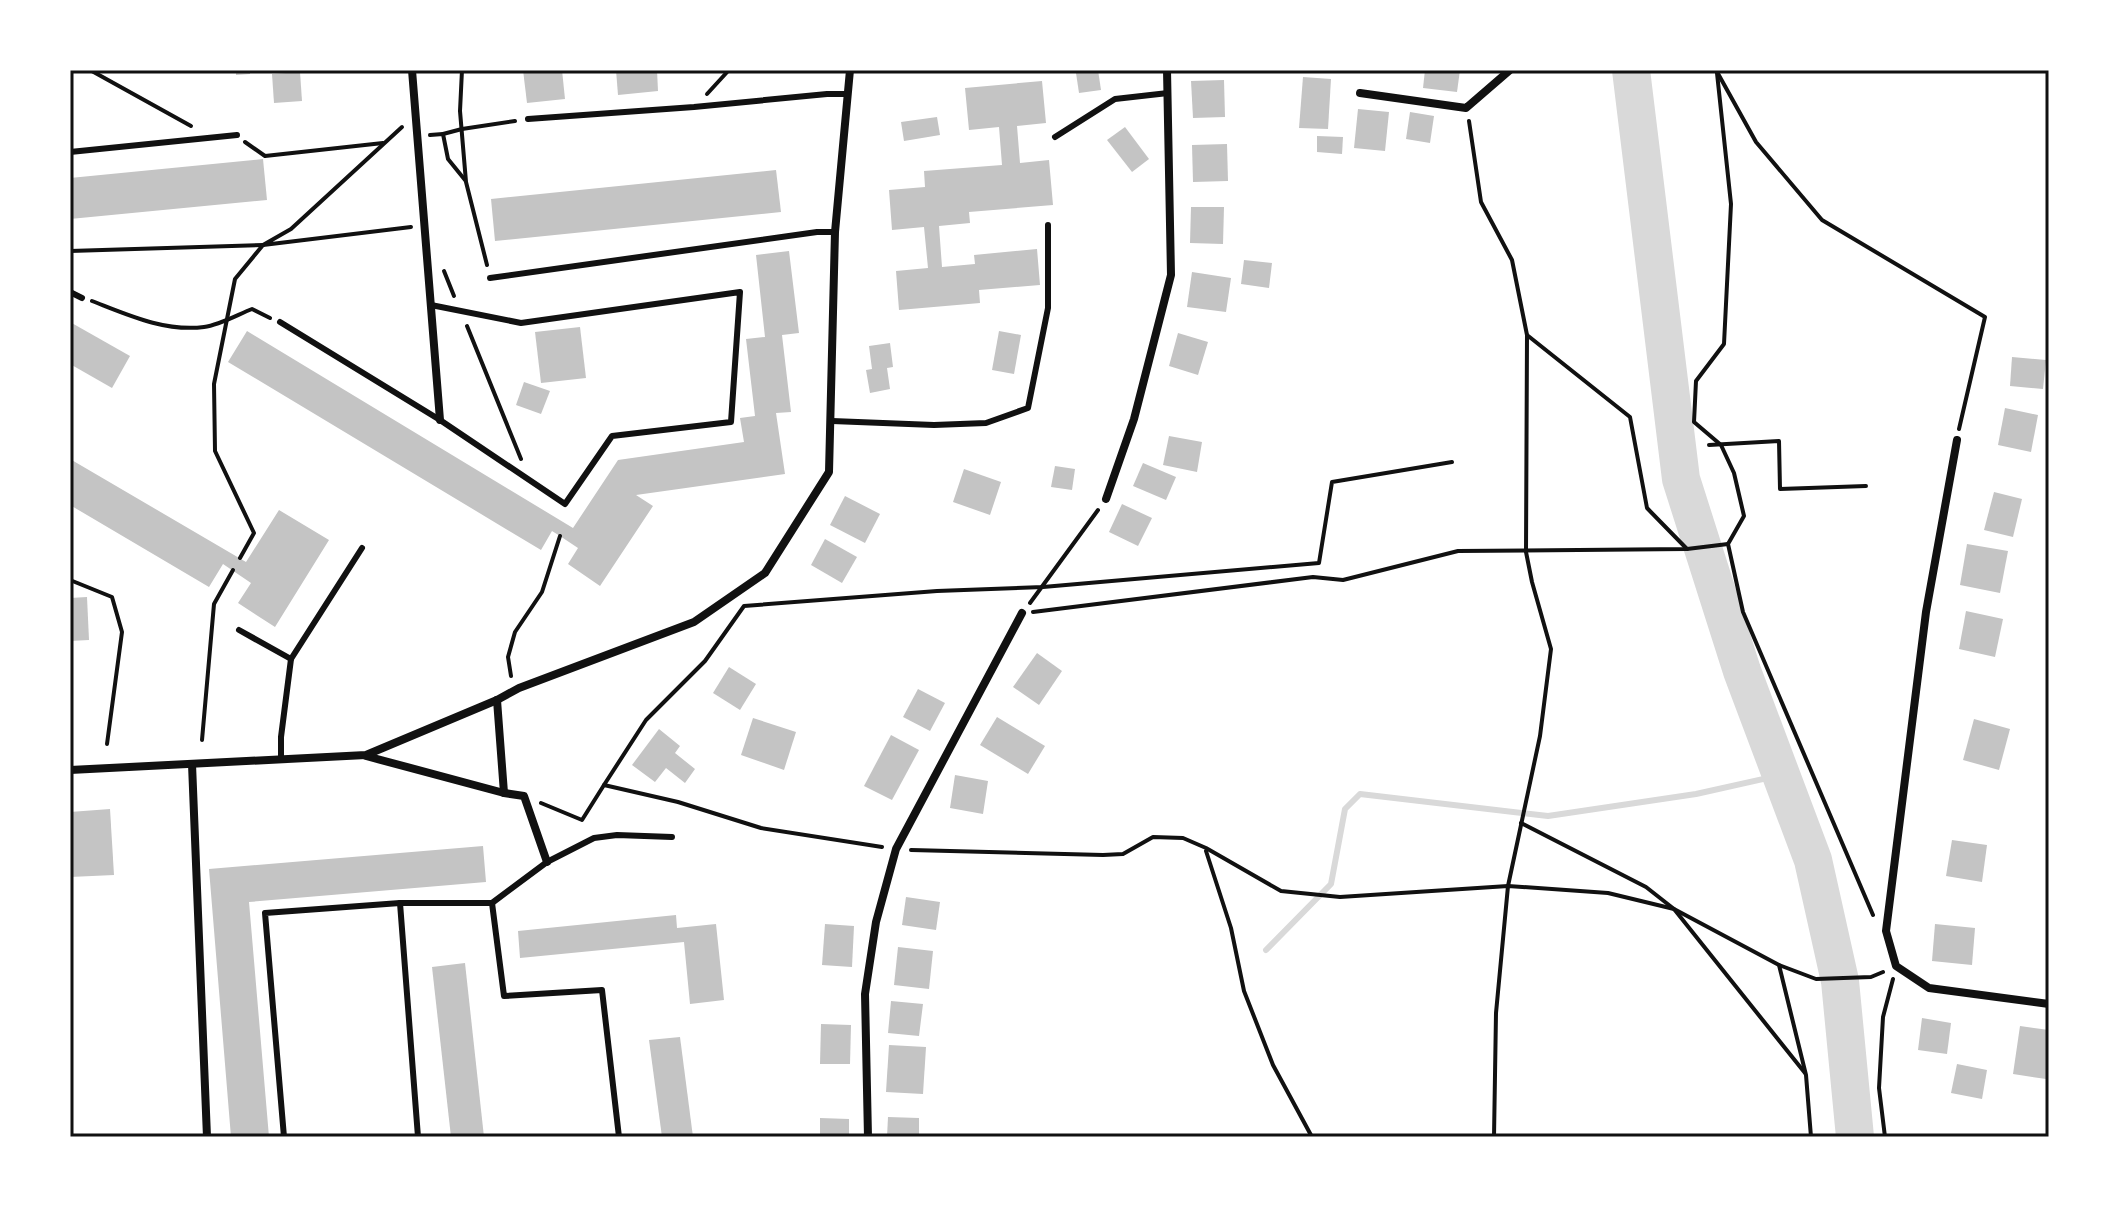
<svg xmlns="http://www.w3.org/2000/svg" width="2119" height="1207" viewBox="0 0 2119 1207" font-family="Lato,sans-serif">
<rect width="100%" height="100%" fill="#fff"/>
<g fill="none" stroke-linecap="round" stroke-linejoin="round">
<polyline stroke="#d9d9d9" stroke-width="6" points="1266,950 1331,884 1345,809 1360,794 1548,816 1696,794 1781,775"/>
<polyline stroke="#d9d9d9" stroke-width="38" points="1631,70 1681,479 1742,671 1813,860 1840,981 1855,1137"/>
</g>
<g fill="#c4c4c4">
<polygon points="236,70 250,70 250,74 236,75"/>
<polygon points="523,70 562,70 565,99 527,103"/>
<polygon points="616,70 657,70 658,91 618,95"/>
<polygon points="1098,70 1101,90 1079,93 1076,73"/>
<polygon points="1425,70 1460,70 1457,92 1423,88"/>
<polygon points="300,72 302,101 274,103 272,74"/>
<polygon points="1303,77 1331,79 1328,129 1299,128"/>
<polygon points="1224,80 1225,117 1193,118 1191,81"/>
<polygon points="1042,81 1046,123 1017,126 1020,163 1049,160 1053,205 969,212 970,223 939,226 942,267 975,264 974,255 1037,249 1040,285 979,290 980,303 899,310 896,271 928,268 924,227 892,230 889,190 925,187 924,171 1002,165 999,127 969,130 965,88"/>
<polygon points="1358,109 1389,112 1385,151 1354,148"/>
<polygon points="1410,112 1434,116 1430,143 1406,139"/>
<polygon points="937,117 940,135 904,141 901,122"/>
<polygon points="1125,127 1149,159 1132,172 1107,140"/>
<polygon points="1317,136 1343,137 1342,154 1317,152"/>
<polygon points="1227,144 1228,181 1193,182 1192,145"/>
<polygon points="263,159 267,200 70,219 70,178"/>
<polygon points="776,170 781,212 495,241 491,199"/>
<polygon points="1191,207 1224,207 1223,244 1190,243"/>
<polygon points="789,251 799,333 782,335 791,412 776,413 785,474 636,495 653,506 600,586 568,564 578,548 560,536 552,531 541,550 228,362 247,331 573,528 618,460 744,442 740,418 755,416 746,339 765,337 756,255"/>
<polygon points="1244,260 1272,263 1269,288 1241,284"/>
<polygon points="1192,272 1231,278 1226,312 1187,307"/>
<polygon points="70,322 130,356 112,388 70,364"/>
<polygon points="580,327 586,378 541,383 535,332"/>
<polygon points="999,331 1021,335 1014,374 992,370"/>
<polygon points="1178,333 1208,342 1198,375 1169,366"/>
<polygon points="890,343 893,367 887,368 890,389 870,393 866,370 872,369 869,346"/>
<polygon points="2012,357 2046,360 2043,389 2010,386"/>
<polygon points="524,382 550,391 541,414 516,405"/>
<polygon points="2005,408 2038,415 2031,452 1998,445"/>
<polygon points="1169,436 1202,442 1197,472 1163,465"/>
<polygon points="70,459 246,562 279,510 329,540 275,627 238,603 251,583 223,564 209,587 70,505"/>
<polygon points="1143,463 1176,477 1166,500 1133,486"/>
<polygon points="1055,466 1075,469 1072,490 1051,487"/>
<polygon points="964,469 1001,482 990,515 953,502"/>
<polygon points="1994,492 2022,499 2013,537 1984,530"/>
<polygon points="845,496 880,514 865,543 830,525"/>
<polygon points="1122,504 1152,518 1138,546 1109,532"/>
<polygon points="825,539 857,557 842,583 811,565"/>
<polygon points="1967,544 2008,551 2000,593 1960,585"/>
<polygon points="87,597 89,640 70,641 70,598"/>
<polygon points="1966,611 2003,619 1995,657 1959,649"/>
<polygon points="1037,653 1062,671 1039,705 1013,687"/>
<polygon points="729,667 756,684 740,710 713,693"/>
<polygon points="918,689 945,703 930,731 903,717"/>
<polygon points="997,717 1045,746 1028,774 980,745"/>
<polygon points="753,718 796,732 784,770 741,755"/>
<polygon points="1974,719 2010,729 1999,770 1963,760"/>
<polygon points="659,729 680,746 675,753 695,769 685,783 666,768 655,782 632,765"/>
<polygon points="891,735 919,750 892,800 864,786"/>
<polygon points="955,775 988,781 983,814 950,808"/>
<polygon points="110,809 114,875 70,877 70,812"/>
<polygon points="1952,840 1987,845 1982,882 1946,876"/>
<polygon points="483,846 486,882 249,902 269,1137 231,1137 209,869"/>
<polygon points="906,897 940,902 936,930 902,925"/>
<polygon points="676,915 677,928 716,924 724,1000 690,1004 684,942 520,958 518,931"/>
<polygon points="825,924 854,926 852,967 822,965"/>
<polygon points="1935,924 1975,928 1972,965 1932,961"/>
<polygon points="898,947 933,951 929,989 894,985"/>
<polygon points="465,963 484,1137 451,1137 432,967"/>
<polygon points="891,1001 923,1004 919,1036 888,1033"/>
<polygon points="1922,1018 1951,1023 1947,1054 1918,1050"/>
<polygon points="821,1024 851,1025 850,1064 820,1064"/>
<polygon points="2020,1026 2049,1030 2049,1059 2046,1079 2013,1074"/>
<polygon points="680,1037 693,1137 662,1137 649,1040"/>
<polygon points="889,1045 926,1047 923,1094 886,1092"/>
<polygon points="1957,1064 1987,1070 1982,1099 1951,1093"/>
<polygon points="888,1117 919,1118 919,1137 887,1137"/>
<polygon points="820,1118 849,1119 849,1137 820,1137"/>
</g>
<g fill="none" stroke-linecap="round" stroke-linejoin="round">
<g stroke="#111" stroke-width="4">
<polyline points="90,70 191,126"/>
<polyline points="462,70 460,111 466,182 487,265"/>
<polyline points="1716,70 1756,142 1822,220 1985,317 1959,429"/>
<polyline points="1717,73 1731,204 1724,344 1696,381 1694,422 1721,445 1734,473 1744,516 1728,544 1743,612 1873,915"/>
<polyline points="707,94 729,70"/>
<polyline points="1469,121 1481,202 1512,260 1527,335 1526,552 1532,582 1551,649 1540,736 1508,886 1496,1013 1494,1137"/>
<polyline points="402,127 291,229 263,245 411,227"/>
<polyline points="443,134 462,129 515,121"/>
<polyline points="430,135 443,134 448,159 465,180"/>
<polyline points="245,142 265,156 383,143"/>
<polyline points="70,251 263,245"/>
<polyline points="444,271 454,296"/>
<path d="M92 301C128 315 165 332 204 327 220 325 237 315 252 309L270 318"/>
<polyline points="467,326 521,459"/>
<polyline points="1527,335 1630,417 1647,508 1687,549"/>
<polyline points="1709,445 1779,441 1780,489 1866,486"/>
<polyline points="240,558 254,533 215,451 214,384 235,279 263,245"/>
<polyline points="70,580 112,597 122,632 107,744"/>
<polyline points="1030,603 1098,510"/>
<polyline points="1033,612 1313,577 1343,580 1458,551 1687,549 1728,544"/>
<polyline points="511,676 508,657 515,632 542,592 560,536"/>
<polyline points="202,740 214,604 233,570"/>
<polyline points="604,785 646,720 705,661 744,606 937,591 1043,587 1319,563 1332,482 1452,462"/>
<polyline points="541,803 582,820 604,785 678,802 761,828 882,847"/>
<polyline points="1521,823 1646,887 1674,909 1805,1073"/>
<polyline points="911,850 1103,855 1123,854 1153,837 1183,838 1206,848 1281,891 1340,897 1508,886 1608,893 1674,909 1779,965 1806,1075 1811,1137"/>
<polyline points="1206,851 1231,928 1244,991 1273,1065 1312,1137"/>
<polyline points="1779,965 1816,979 1871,977 1883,972"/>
<polyline points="1885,1137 1879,1088 1883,1017 1893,979"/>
</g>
<g stroke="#111" stroke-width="6">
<polyline points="528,119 694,107 827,94 846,94"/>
<polyline points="1055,137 1115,99 1168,93"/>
<polyline points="70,152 237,135"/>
<polyline points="490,278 817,232 835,232"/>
<polyline points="70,292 82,298"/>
<polyline points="280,322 440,420 565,504 612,436 731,422 740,292 521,323 431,305"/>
<polyline points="832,421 934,425 986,423 1028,408 1048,308 1048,225"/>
<polyline points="239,630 291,659"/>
<polyline points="281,760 281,737 291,659 362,548"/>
<polyline points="400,903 418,1137"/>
<polyline points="492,903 504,996 602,990 619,1137"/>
<polyline points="284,1137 265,913 400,903 492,903 547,862 594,838 617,835 672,837"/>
</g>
<g stroke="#111" stroke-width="8">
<polyline points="412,70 440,420"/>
<polyline points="1360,93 1466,108 1510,70"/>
<polyline points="1957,440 1926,612 1886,931 1896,966 1929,988 2049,1004"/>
<polyline points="1106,499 1134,419 1171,275 1167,70"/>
<polyline points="497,700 504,793"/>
<polyline points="366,756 504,793 524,796 547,862"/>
<polyline points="192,764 207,1137"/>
<polyline points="70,770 366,755 497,700 519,688 694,622 765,573 829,472 835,232 850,70"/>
<polyline points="868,1137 865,994 876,922 896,849 1022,613"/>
</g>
</g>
<rect width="2119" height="1207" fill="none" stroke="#ffffff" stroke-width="144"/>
<rect x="72" y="72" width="1975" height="1063" fill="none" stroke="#111" stroke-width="3"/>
</svg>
